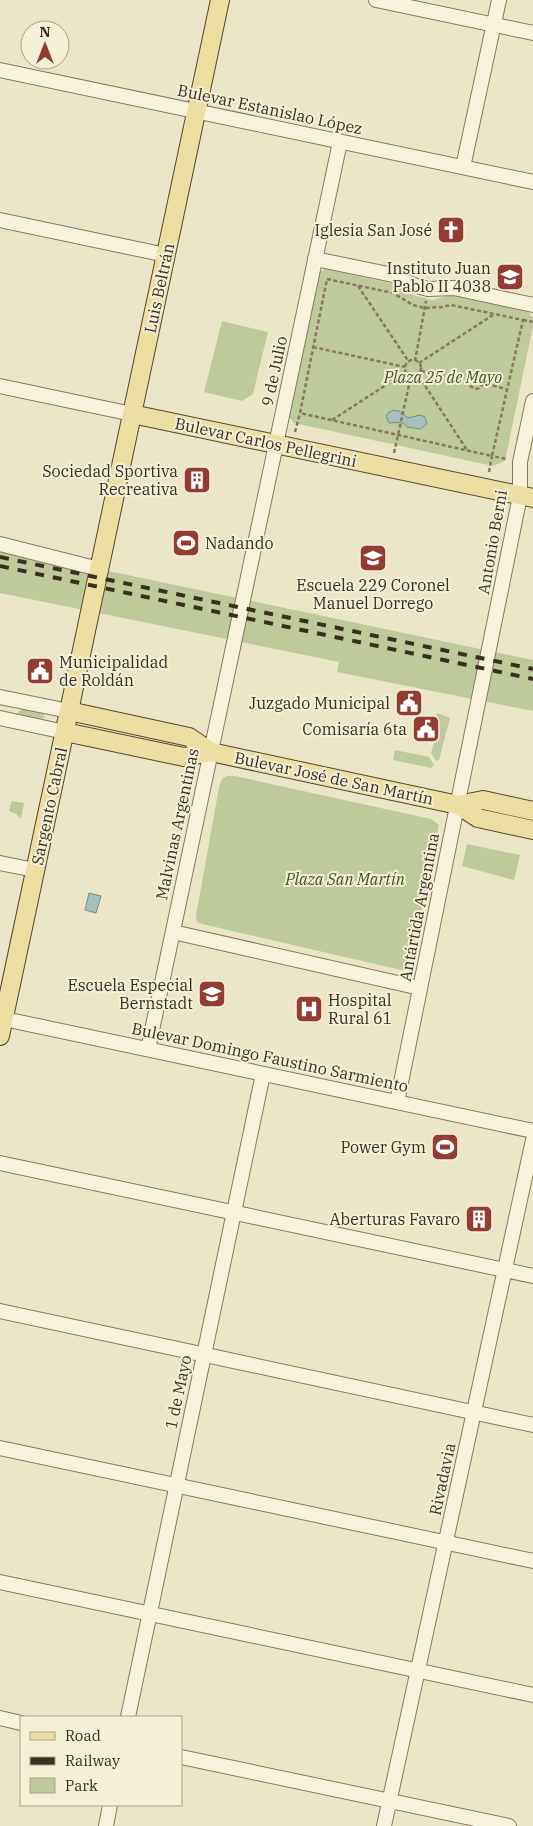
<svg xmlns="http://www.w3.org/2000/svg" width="533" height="1826" viewBox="0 0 533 1826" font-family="'IBM Plex Serif',serif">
<rect width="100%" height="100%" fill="#ece6c8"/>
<g fill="#bfca9c">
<polygon points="325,269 399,285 413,295 432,300 451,295 528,312 533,318 533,326 505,461 493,466 294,423 287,414 317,274"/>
<polygon points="222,321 268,332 253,394 242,401 204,392"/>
<polygon points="0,544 99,569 533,660 533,711 337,672 339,662 0,593"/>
<polygon points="24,707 43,712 45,717 41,719 15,715"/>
<polygon points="437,713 450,718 439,760 436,761 431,753 436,734 433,733"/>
<polygon points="395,750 429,757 434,765 431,768 393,760"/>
<polygon points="227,776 235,776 431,819 439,825 409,969 405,971 202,924 197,922 196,916 219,787 222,779"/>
<polygon points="12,801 24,803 21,819 16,814 9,811"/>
<polygon points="467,844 520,855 514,880 462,866"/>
</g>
<g fill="#a8c0bc" stroke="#6f8f8b">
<path d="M394 410 399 411 408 418 420 415 425 417 427 424 420 429 407 427C403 420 397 423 389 423L386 416 389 412Z"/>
<polygon points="89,893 101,896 96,913 85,910"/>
</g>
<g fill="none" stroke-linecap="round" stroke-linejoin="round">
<g stroke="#87795e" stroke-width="16">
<g id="minor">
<polyline points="376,0 533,33"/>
<polyline points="0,70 533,182"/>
<polyline points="463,167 499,0"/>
<polyline points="0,220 166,255"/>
<polyline points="315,259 398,276 413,285 428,289 454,288 533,305"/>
<polyline points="0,386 132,414"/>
<polyline points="0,544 99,569"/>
<polyline points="0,697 69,711"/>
<polyline points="0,718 65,732"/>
<polyline points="0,863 35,870"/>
<polyline points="173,932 420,988"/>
<polyline points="0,1018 533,1131"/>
<polyline points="148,1049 340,142"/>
<polyline points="397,1102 520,496 520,462 533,401"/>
<polyline points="0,1163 533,1276"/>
<polyline points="0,1311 533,1425"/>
<polyline points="0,1448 533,1561"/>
<polyline points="0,1582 533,1695"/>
<polyline points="128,1717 263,1074"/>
<polyline points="0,1718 21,1723"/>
<polyline points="181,1757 509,1826"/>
<polyline points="106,1826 110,1805"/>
<polyline points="384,1826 533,1140"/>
</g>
</g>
<g stroke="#564731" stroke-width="20">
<g id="major">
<polyline points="132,414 533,498"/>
<polyline points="69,711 189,737 211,752 458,805 478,818 533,830"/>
<polyline points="65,732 184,757 211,752"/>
<polyline points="458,805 483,800 533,811"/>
<polyline points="0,1036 220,0"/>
</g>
</g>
<g stroke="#87795e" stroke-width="2.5" stroke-dasharray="4 2.5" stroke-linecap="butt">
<polyline points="419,272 424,271 439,274"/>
<polygon points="327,279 393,293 413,305 424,308 442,307 451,305 523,320 492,456 300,413"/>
<polyline points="358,286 409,362"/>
<polyline points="523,320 533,322"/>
<polyline points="313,347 405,367"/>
<circle cx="413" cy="368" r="8"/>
<polyline points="415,361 426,301"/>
<polyline points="419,363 493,315"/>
<polyline points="421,371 469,381"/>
<polyline points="418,375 467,450"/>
<polyline points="483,383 480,388 475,389 470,386 469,381 472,377 477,376 481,378 483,383 506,389"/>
<polyline points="332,420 406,372"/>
<polyline points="295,432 300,413"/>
<polyline points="394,453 411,376"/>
<polyline points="489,472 492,456 507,459"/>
</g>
<use href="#minor" stroke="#f7f2db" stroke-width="14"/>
<use href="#major" stroke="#eddfa2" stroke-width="18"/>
<g stroke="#382f20" stroke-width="4" stroke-dasharray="9 9" stroke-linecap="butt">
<polyline points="0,557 533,669"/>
<polyline points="0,566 533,679"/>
</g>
</g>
<defs>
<g id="church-square" transform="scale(1.4375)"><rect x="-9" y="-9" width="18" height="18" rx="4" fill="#933c31" stroke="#f4efd7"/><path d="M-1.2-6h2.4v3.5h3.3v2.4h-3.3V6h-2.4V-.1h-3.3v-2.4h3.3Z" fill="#fff"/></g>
<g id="university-square" transform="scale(1.4375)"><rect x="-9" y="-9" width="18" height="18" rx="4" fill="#933c31" stroke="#f4efd7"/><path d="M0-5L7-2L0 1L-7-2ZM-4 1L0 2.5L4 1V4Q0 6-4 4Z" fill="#fff"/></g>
<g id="building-square" transform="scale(1.4375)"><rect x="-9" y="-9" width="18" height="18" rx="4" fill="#933c31" stroke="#f4efd7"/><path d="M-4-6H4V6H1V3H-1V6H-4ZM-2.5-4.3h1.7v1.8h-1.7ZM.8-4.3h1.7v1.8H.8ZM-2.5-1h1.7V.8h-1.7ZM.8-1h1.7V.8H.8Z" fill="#fff"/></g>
<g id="stadium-square" transform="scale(1.4375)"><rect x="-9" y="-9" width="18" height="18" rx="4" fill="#933c31" stroke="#f4efd7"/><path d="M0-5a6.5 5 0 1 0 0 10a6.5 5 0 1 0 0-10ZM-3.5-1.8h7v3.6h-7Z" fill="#fff"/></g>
<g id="school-square" transform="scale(1.4375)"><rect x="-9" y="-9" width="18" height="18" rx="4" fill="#933c31" stroke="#f4efd7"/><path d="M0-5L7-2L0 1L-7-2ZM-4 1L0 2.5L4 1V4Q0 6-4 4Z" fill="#fff"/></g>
<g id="civic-square" transform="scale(1.4375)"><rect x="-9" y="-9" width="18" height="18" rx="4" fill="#933c31" stroke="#f4efd7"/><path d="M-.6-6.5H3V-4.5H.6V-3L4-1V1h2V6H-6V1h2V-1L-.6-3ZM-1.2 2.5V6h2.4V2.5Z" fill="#fff"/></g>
<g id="hospital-square" transform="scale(1.4375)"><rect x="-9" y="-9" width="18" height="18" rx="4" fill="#933c31" stroke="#f4efd7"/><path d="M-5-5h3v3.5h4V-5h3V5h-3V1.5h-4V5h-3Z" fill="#fff"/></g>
</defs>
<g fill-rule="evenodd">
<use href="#church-square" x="451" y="230"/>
<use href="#university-square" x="510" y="277"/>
<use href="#building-square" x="197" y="480"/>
<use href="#stadium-square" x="186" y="543"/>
<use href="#school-square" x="373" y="558"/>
<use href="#civic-square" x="40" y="671"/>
<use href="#civic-square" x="409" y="703"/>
<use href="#civic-square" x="426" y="729"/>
<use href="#school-square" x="212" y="994"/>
<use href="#hospital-square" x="309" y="1009"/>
<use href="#stadium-square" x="445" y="1147"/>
<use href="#building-square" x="479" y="1219"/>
</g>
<g text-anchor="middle" stroke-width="4" stroke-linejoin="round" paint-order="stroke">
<g font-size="16" fill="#382f20" stroke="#f4efd7">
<text transform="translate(270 109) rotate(12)" y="6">Bulevar Estanislao López</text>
<text transform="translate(159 288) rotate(-78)" y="6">Luis Beltrán</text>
<text transform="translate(274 371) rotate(-78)" y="6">9 de Julio</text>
<text transform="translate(266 442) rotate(12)" y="6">Bulevar Carlos Pellegrini</text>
<text transform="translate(492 542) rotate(-80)" y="6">Antonio Berni</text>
<text transform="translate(334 778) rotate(12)" y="6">Bulevar José de San Martín</text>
<text transform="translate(49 806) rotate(-78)" y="6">Sargento Cabral</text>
<text transform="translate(177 824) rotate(-78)" y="6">Malvinas Argentinas</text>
<text transform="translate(419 907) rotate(-79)" y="6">Antártida Argentina</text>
<text transform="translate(270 1057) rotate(12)" y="6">Bulevar Domingo Faustino Sarmiento</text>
<text transform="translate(178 1392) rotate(-78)" y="6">1 de Mayo</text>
<text transform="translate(442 1479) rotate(-78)" y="6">Rivadavia</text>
</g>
<g font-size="16" fill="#382f20" stroke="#f4efd7" text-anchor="end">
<text x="432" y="236">Iglesia San José</text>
<text x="491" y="274">Instituto Juan<tspan x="491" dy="18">Pablo II 4038</tspan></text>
<text x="178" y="477">Sociedad Sportiva<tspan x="178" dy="18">Recreativa</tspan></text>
<text x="205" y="549" text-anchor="start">Nadando</text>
<text x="373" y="591" text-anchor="middle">Escuela 229 Coronel<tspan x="373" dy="18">Manuel Dorrego</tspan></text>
<text x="59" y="668" text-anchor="start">Municipalidad<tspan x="59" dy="18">de Roldán</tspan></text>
<text x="390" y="709">Juzgado Municipal</text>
<text x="407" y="735">Comisaría 6ta</text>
<text x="193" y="991">Escuela Especial<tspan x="193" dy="18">Bernstadt</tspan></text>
<text x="328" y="1006" text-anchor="start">Hospital<tspan x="328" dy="18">Rural 61</tspan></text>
<text x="426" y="1153">Power Gym</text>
<text x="460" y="1225">Aberturas Favaro</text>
</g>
<g font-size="16" font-style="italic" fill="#435428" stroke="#f4efd7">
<text x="443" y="383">Plaza 25 de Mayo</text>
<text x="345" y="885">Plaza San Martín</text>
</g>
</g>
<rect x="20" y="1716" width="162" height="90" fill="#f4efd7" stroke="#a9a28e"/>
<rect x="30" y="1732" width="25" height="8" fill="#eddfa2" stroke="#a9a28e"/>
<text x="65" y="1741" font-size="15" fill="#382f20">Road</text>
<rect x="30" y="1757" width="25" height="8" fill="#382f20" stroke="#a9a28e"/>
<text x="65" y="1766" font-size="15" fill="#382f20">Railway</text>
<rect x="30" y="1778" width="25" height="15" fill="#bfca9c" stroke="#a9a28e"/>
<text x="65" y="1791" font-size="15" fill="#382f20">Park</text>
<g transform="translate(45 45)"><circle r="24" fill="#f4efd7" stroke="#a9a28e"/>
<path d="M0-4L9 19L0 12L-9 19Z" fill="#933c31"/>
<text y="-8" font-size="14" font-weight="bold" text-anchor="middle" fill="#382f20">N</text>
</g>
</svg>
